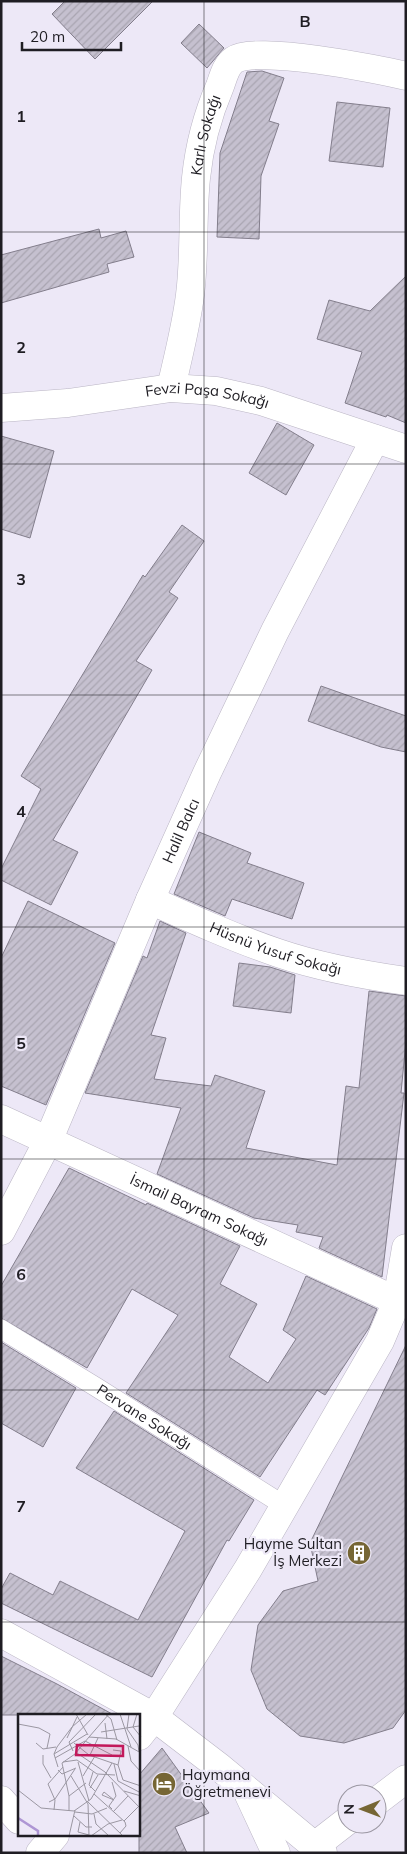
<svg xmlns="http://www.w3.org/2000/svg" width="407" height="1854" viewBox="0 0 407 1854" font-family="Mulish,sans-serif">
<defs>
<pattern id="building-hatch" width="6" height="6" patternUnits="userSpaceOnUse" patternTransform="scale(1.25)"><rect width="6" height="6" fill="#c5c0cf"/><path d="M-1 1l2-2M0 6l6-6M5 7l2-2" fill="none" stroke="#a9a5b1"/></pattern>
</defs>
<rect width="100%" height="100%" fill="#ede8f7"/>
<g fill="url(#building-hatch)" stroke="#837e8c">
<polygon points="65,1 153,1 95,59 52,14"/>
<polygon points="199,24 224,48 207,68 181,43"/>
<polygon points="262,71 284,78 269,121 279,124 261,176 259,239 217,237 220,153 247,72"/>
<polygon points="337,102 390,108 383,167 329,161"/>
<polygon points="99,229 101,238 126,231 134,257 107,264 109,272 1,303 1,255"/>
<polygon points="406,276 406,423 387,415 386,417 345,403 362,352 317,339 329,300 370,311"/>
<polygon points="277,423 314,445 286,495 249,473"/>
<polygon points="1,436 54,451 30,538 1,529"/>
<polygon points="182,525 204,541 169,592 178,598 136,661 152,670 53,840 78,852 51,905 1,880 1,869 41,789 21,776 143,575 145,577"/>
<polygon points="321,686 406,716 406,752 381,747 308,721"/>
<polygon points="199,832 251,853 247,863 304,883 292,919 232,899 225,916 174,894"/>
<polygon points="28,901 115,943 46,1105 1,1086 1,958"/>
<polygon points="160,921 186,933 151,1035 166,1038 154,1079 211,1086 215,1075 265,1091 246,1148 337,1165 346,1086 359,1088 369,991 406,996 406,1041 401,1093 404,1093 382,1277 319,1248 323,1237 296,1232 298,1225 254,1218 157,1174 181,1108 85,1093 143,956 147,958"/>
<polygon points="239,963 270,967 295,975 291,1013 233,1006"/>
<polygon points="69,1168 146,1205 147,1203 240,1246 220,1284 257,1304 229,1357 268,1383 296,1339 283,1330 306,1276 377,1309 369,1328 325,1395 317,1390 260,1477 126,1393 178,1315 132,1289 87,1368 1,1318 1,1286"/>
<polygon points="1,1342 76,1388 43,1447 1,1423"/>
<polygon points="406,1345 406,1710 393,1728 344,1743 300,1736 267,1709 251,1670 258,1625 283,1591 318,1581 310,1543"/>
<polygon points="114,1411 254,1500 229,1541 227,1540 152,1677 1,1603 1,1589 10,1573 53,1595 60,1581 138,1620 185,1531 76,1468"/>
<polygon points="1,1656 57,1684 114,1715 1,1715"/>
<polygon points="162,1748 209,1813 175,1827 187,1853 139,1853 139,1775"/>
</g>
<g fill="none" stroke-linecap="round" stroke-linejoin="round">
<g stroke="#bab5c4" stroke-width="20">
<g id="service">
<path id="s1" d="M1 1329 96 1387 285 1506"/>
</g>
</g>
<g stroke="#bab5c4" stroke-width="29">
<g id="minor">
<path id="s2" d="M171 388C178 357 186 327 190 295 195 256 192 217 196 178 199 148 208 114 220 86 223 78 226 65 234 60 254 45 379 69 406 76"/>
<path id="s3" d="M1 408 68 403 171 388 216 391 261 401 406 449"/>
<path id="s4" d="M150 900C192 919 234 938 278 953 319 967 363 975 406 981"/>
<path id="s5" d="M1 1119 397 1301"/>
<polyline points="139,1736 154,1717"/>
<polyline points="1,1800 19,1820"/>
<polyline points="40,1853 55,1835"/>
</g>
</g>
<g stroke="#bab5c4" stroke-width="29">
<g id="tertiary">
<path id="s6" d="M1 1231 48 1141 150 900 207 773 275 631 375 439"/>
<polyline points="1,1633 154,1717 218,1766 323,1853"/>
<polyline points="154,1717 248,1569 380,1341 397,1301 406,1248"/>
<polyline points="249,1795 276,1853"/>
<polyline points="377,1801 406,1779"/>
<polyline points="316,1845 347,1821"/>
</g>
</g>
<use href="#service" stroke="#fff" stroke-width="19"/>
<use href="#minor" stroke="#fff" stroke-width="28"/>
<use href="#tertiary" stroke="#fff" stroke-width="28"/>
</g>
<path fill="none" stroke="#1f1d23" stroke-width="1" stroke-opacity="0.55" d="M204 1V1853M1 232H406M1 464H406M1 695H406M1 927H406M1 1159H406M1 1390H406M1 1622H406"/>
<defs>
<g id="building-disc" transform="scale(1.25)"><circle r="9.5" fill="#766634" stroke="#ede8f7"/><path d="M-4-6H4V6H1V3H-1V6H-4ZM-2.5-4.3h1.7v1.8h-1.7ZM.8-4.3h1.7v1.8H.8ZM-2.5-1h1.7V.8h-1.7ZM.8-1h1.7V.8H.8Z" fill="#fff"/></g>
<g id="hotel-disc" transform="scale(1.25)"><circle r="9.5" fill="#766634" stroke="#ede8f7"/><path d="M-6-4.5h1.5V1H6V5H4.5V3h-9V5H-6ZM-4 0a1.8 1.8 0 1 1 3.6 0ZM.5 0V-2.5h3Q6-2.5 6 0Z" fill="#fff"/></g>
</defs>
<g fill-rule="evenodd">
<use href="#building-disc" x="359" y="1553"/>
<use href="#hotel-disc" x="164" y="1784"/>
</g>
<g text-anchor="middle" stroke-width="4.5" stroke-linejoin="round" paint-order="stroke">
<g font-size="15" fill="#1f1d23" stroke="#ede8f7">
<text dy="5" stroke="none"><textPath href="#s2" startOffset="256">Karlı Sokağı</textPath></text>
<text dy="5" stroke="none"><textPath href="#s3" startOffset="208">Fevzi Paşa Sokağı</textPath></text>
<text dy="5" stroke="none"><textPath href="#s6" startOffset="439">Halil Balcı</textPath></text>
<text dy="5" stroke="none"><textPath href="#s4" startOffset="135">Hüsnü Yusuf Sokağı</textPath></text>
<text dy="5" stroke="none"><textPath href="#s5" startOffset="218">İsmail Bayram Sokağı</textPath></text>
<text dy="5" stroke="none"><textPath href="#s1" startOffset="168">Pervane Sokağı</textPath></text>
</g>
<g font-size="15" fill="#1f1d23" stroke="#ede8f7" text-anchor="end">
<text x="342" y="1549">Hayme Sultan<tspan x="342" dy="17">İş Merkezi</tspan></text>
<text x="182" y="1780" text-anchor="start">Haymana<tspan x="182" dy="17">Öğretmenevi</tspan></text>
</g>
</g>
<g transform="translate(18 1714)">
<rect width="122" height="122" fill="#ede8f7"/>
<path fill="none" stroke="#ae96d4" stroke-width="2.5" d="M0 104 20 117V122"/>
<path fill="none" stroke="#9b97a2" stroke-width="1" d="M58 0 70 21M87 0 93 5 99 26M102 0 113 33M111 0 109 15 120 31 121 38M119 0 115 13 123 23M87 9 89 25M0 10 21 14 32 20 29 34M83 18 121 12M71 23 98 25 123 39M71 23 91 0M49 24 59 3M18 29 25 35 38 33M56 29 71 41 100 51M110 32 113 47 123 58M95 36 103 37 100 51 105 66 123 72M55 37 51 28 78 0M59 39 87 58 123 95M36 40 69 20M25 41V50L33 64M72 41 80 24M37 44 67 27 94 41M45 48 59 46 79 60 97 61M60 48 71 87M96 50 100 67 123 79M40 53 36 40 39 33 54 13 69 0M40 56 44 60 58 54M75 58 71 71 77 77M53 62 70 90 71 122M65 62 77 42M72 74 80 61M0 76 23 94 56 97 73 85 94 49M106 77 123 82M86 78 96 86 84 81ZM76 80 107 108 108 112 102 119M51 82 68 69M31 88 37 85 57 55M70 88 105 122M94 95 91 92 98 82 94 68M36 96 37 86 30 70 45 53M51 97V82L44 49 57 40 71 23M57 98 74 100 89 94M95 98 110 82M76 100 78 110 91 122M56 102 68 113H74M106 107 122 91M62 108 60 118 71 121M51 122 57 96M73 122 90 110 104 106"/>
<path fill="#c2185b" fill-opacity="0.15" stroke="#c2185b" stroke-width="2.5" d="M59 31 105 32V42L58 41Z"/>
<rect width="122" height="122" fill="none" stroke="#1f1d23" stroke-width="2.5"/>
</g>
<g font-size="16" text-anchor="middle" font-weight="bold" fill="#1f1d23" stroke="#ede8f7" stroke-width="4.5" stroke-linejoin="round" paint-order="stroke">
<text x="305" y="27">B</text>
<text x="21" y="122">1</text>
<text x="21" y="353">2</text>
<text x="21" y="585">3</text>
<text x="21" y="817">4</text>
<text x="21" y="1049">5</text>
<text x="21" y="1280">6</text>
<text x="21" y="1512">7</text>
</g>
<rect width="407" height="1854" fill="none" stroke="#1f1d23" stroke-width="5"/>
<g transform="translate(362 1809) rotate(269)"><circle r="24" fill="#ede8f7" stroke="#9b97a2"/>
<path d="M0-4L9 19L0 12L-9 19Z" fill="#766634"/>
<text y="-8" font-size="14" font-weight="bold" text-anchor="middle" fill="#1f1d23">N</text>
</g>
<path d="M22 42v8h99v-8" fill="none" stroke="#1f1d23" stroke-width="2.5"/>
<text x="30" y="42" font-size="15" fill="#1f1d23" stroke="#ede8f7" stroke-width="4" paint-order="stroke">20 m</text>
</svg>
